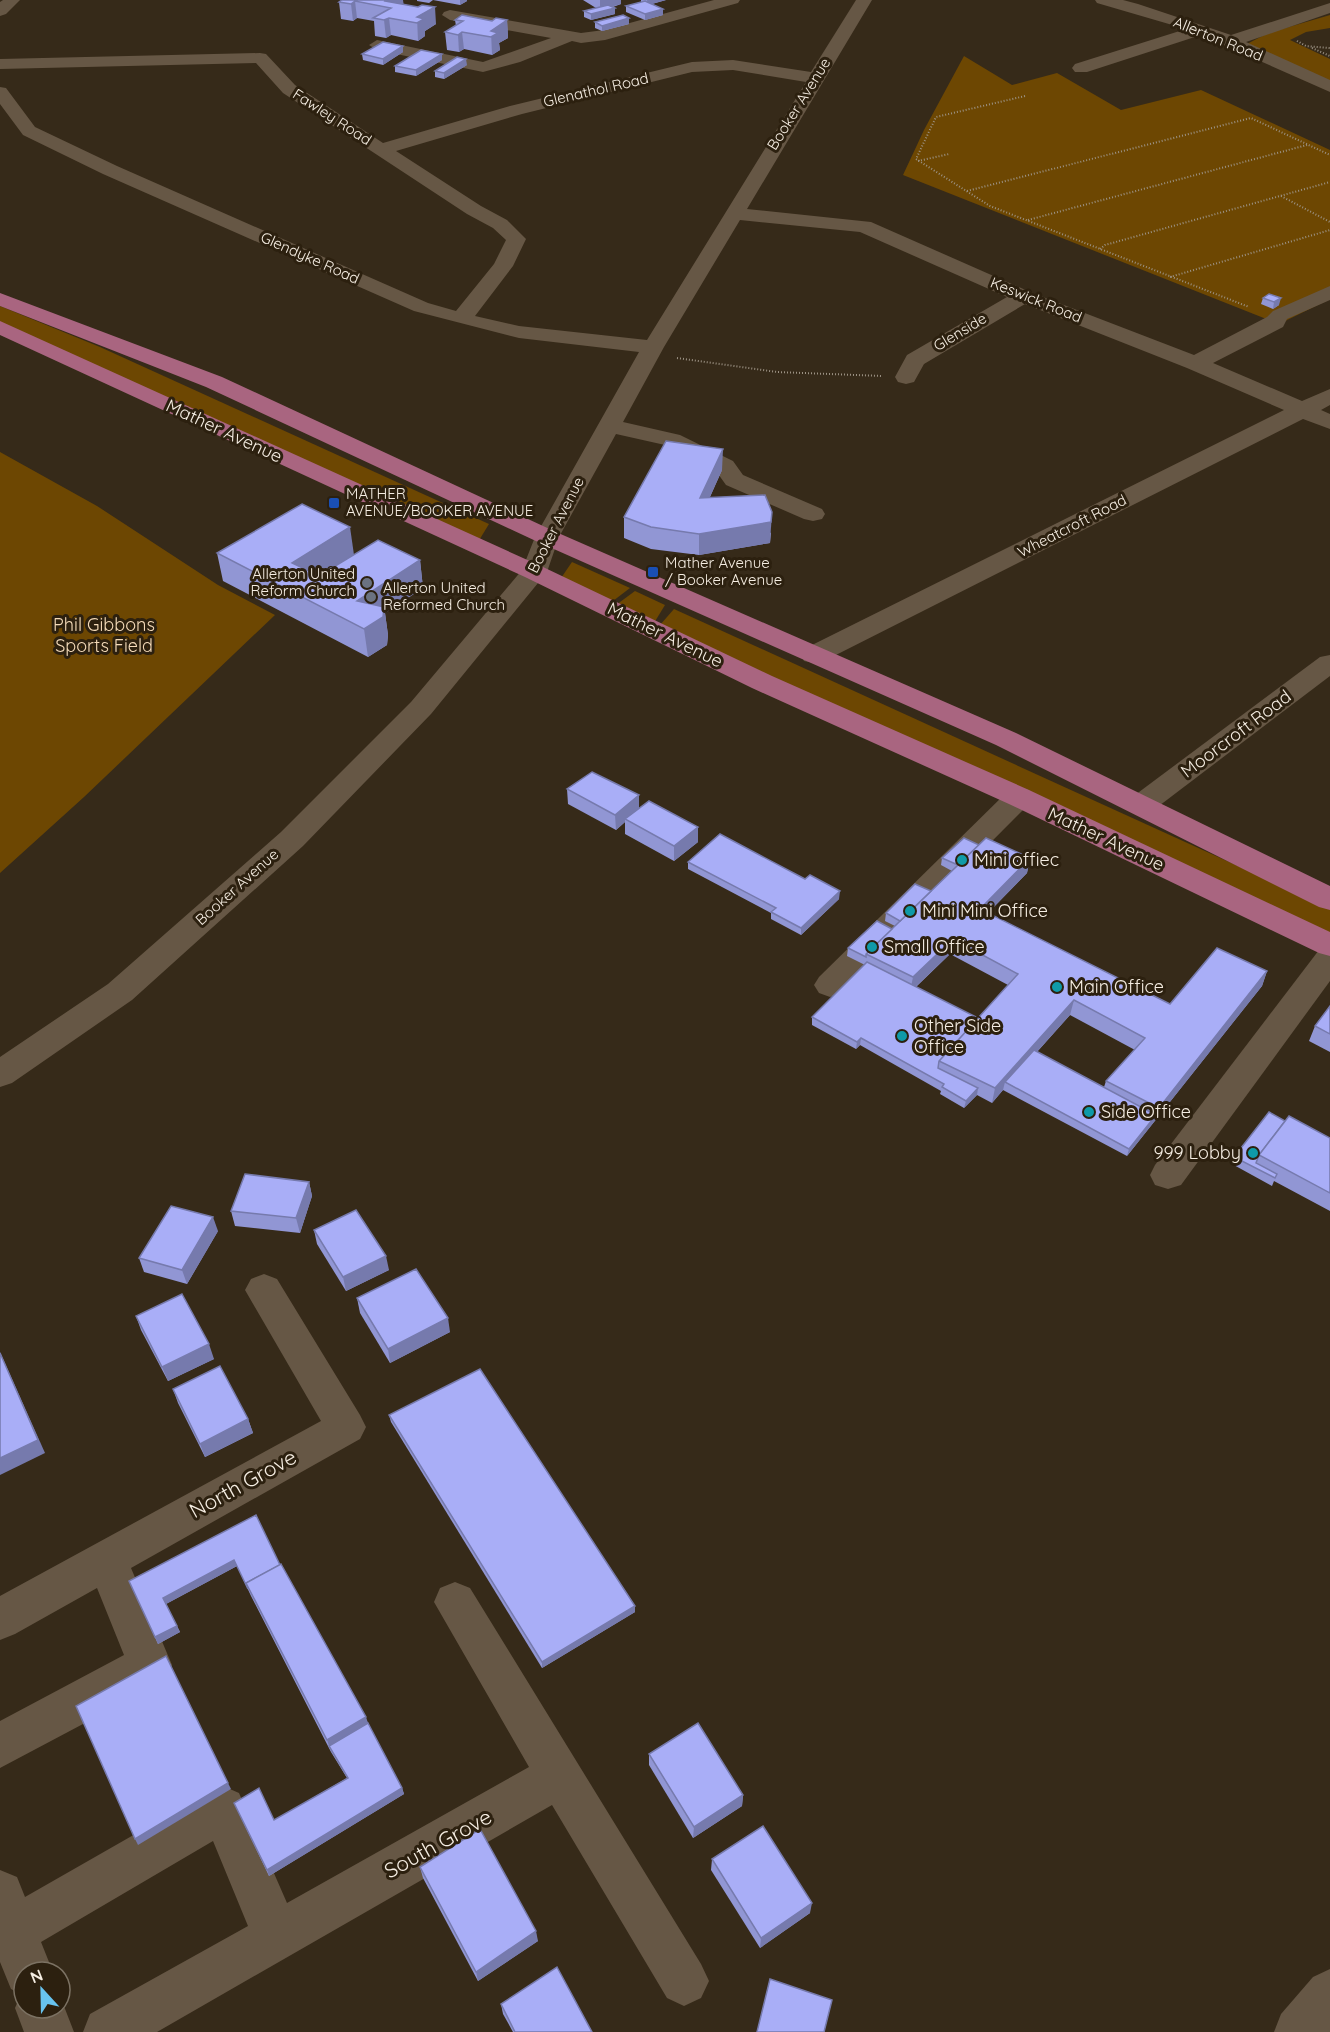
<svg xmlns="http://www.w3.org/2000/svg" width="1330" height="2032" viewBox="0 0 1330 2032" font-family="Quicksand,sans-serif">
<rect width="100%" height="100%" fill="#362a19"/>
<g fill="#6d4702">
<polygon points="1330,15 1330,28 1306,32 1290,40 1330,59 1330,82 1247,44 1268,33"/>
<polygon points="964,56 1012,85 1057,73 1121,110 1201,90 1330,150 1330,299 1279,324 903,175 924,130"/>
<polygon points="0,306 100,347 489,524 478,542 0,325"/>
<polygon points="0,452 97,506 218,585 275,615 84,797 0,873"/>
<polygon points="572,562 630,588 609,604 559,581"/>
<polygon points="635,591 665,605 654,623 616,605"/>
<polygon points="674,609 1330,908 1330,937 660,625"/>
</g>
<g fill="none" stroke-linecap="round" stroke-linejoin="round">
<g stroke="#9c9284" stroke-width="2" stroke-dasharray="1 2" stroke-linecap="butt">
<polyline points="1297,41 1306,46 1330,48"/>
<polyline points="1312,48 1330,56"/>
<polyline points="1025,96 936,117 916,159 990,206 1249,307"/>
<polyline points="918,161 949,154"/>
<polyline points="967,191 1251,118 1330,155"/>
<polyline points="1281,196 1330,222"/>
<polyline points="1028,220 1307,145"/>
<polyline points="1100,249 1105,245 1330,182"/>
<polyline points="1170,277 1330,230"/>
<polyline points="677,358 777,372 882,376"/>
</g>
<g fill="#665745" fill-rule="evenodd">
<polygon points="3,0 20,0 6,14 0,16 0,2"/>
<polygon points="714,0 740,0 738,3 605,40 581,43 572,41 520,62 483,72 377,50 369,45 377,40 483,62 551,38 450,20 442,15 444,12 450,10 581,33 604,30"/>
<path d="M856 0H872L747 209 871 222 1030 292 1194 355 1267 317 1273 311 1330 286V300L1287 319 1283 327 1213 363 1302 401 1330 389V405L1321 410 1330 414V429L1303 419 824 661 814 663 804 661 801 655 804 649 1284 410 1187 368 1025 304 924 364 914 382 906 384 898 382 895 377 907 355 1007 297 860 232 740 220 664 347 623 422 680 435 733 461 743 475 822 509 825 514 822 519 813 521 804 519 726 485 716 471 665 445 616 434 559 537 547 572 431 714 303 846 132 1000 12 1083 0 1087V1057L108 984 281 832 411 702 522 570 535 537 639 352 519 338 414 311 103 174 23 135 0 104V87L6 88 35 127 117 166 428 303 456 311 494 264 506 240 493 228 467 214 283 93 256 63 0 69V59L260 53 266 54 295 85 383 143 510 106 692 62 733 60 811 72ZM733 70 806 82 647 340 519 326 475 316 513 266 526 239 507 220 481 206 396 151 522 114 692 72Z"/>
<polygon points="1095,0 1123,0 1138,4 1231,35 1330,3 1330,13 1246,42 1330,80 1330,92 1201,35 1087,72 1075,72 1072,68 1075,64 1186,29 1097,3"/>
<polygon points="1330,655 1330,676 1151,812 1141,815 1131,812 1126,805 1131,798 1320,657"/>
<polygon points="1019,787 1029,790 1034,797 1029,804 841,993 830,997 819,993 814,985 819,977 1009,790"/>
<polygon points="1330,947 1330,981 1181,1185 1168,1189 1155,1185 1150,1175 1155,1165 1319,950"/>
<polygon points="264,1274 277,1279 360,1415 366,1427 360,1439 131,1568 172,1665 166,1680 0,1768 0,1721 124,1655 97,1588 15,1634 0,1640 0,1596 321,1421 245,1290 251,1279"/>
<polygon points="455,1582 470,1588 701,1964 709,1981 701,1998 684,2006 667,1998 552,1805 157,2032 83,2032 90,2014 248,1926 213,1841 41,1942 53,1972 24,1972 24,2008 60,2008 60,1996 74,2032 24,2032 15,2008 21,1994 11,1989 0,1962 0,1870 17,1877 25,1897 207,1793 223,1786 239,1793 287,1903 529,1767 434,1602 440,1588"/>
<polygon points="1330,1969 1330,2032 1274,2032 1281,2014 1313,1977"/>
</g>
<g fill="#a96580" fill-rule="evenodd">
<polygon points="0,293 222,377 556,532 1016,733 1330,886 1330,910 1319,907 996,745 538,542 206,387 0,306"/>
<polygon points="0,321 543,567 772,676 1029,790 1330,932 1330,956 1319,953 1009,804 752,688 525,577 0,335"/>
</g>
</g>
<g fill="#9196d4" fill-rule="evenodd">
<polygon points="403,0 403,4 436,24 425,31 425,36 418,41 391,35 386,38 375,36 374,21 357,18 353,21 341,19 339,2"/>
<polygon points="417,0 467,0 467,1 460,5 433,0 429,3 417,1"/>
<polygon points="583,0 621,0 621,4 613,7 615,14 591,20 584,17 584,11 596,8"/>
<polygon points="641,0 666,0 652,4 663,15 645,20 626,12 626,6 641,2"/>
<polygon points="455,20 507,20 508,38 499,43 500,50 492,55 464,49 459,52 447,50 445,32 456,26"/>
<polygon points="595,22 629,24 602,31 595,28"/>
<polygon points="403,52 383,65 363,60 362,54"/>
<polygon points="442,60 416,76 395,72 395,66"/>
<polygon points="467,65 444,79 435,77 435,71"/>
<polygon points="1269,294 1279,305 1273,309 1261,304 1263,298"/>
<polygon points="722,470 710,497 771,533 770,543 699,555 651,549 624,538 624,517"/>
<polygon points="217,553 354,555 420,560 423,588 385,613 388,635 387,645 368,657 223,581"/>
<polygon points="567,789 639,808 698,842 674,861 625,834 625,822 616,830 568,804"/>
<path d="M979 845 1030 858 1027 873 988 913 1170 1004 1267 971 1262 986 1127 1156 1003 1090 992 1103 977 1095 964 1108 940 1094 941 1091 860 1045 856 1049 812 1025V1017L865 965 847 956 848 948 892 929 895 926 885 921 886 913 931 891 952 871 941 865 942 858ZM950 954 1008 985 978 1018 916 987ZM1070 1015 1135 1050 1106 1081 1104 1087 1037 1052Z"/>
<polygon points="688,862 839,899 801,935 771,919 771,913 688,869"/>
<polygon points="1330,1006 1330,1052 1309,1041 1315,1026"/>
<polygon points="1285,1121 1330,1138 1330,1211 1274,1181 1272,1186 1232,1164 1234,1157"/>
<polygon points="309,1182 312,1196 300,1233 235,1226 231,1211"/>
<polygon points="314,1230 389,1270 346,1291 317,1244"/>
<polygon points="218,1231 187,1284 144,1272 139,1258"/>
<polygon points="357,1298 450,1332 390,1363 360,1313"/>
<polygon points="136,1316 214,1359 168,1381 141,1330"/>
<polygon points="173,1389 248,1419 253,1433 205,1457 178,1403"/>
<polygon points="389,1415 635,1612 542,1668 391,1422"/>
<polygon points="256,1515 280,1565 368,1723 402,1788 404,1794 269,1876 234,1803 274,1820 347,1778 331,1752 251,1596 237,1566 166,1604 180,1632 158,1644 129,1581"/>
<polygon points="649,1754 743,1795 742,1806 693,1838 649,1765"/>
<polygon points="712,1859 810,1913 760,1948 711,1870"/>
<polygon points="420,1867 538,1941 478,1981 423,1878"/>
<polygon points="501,2004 592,2032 513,2032 503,2014"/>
</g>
<g fill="#767aad">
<polygon points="386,0 403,0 404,7 391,8 385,7"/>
<polygon points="460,0 467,0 467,1 460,5"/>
<polygon points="600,0 621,0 621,4 600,10"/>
<polygon points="647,0 666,0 648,5"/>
<polygon points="355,1 357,18 353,21 351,4"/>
<polygon points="435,7 436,24 425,31 425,36 418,41 417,17"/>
<polygon points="615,8 615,14 591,20 591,14"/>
<polygon points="663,9 663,15 645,20 645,14"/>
<polygon points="389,18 391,35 386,38 384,20"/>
<polygon points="629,18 629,24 602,31 602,26"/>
<polygon points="507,20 508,38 499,43 500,50 492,55 491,31"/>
<polygon points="462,32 464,49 459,52 458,35"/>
<polygon points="403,46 403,52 383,65 383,59"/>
<polygon points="442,54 442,60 416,76 416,70"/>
<polygon points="466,59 467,65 444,79 444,73"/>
<polygon points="1281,298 1279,305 1273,309 1274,302"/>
<polygon points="723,449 722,470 700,519 700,498"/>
<polygon points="772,512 770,543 699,555 699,534"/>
<polygon points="350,527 354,555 297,590 292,563"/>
<polygon points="420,560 423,588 385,613 388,635 387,645 368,657 364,629 357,601"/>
<polygon points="639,795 639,810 625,819 625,822 616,830 615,815"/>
<polygon points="698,827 698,842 674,861 674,846"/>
<polygon points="1030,858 1027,873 977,924 980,909"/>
<polygon points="840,891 839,899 801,935 801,928"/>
<polygon points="953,939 950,954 910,992 913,977"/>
<polygon points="1267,971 1262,986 1127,1156 1129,1149 1156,1115 1159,1108"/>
<polygon points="1074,1000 1070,1015 1008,1084 1005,1082 1003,1090 992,1103 995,1088"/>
<polygon points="861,1038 860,1045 856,1049 857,1042"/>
<polygon points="978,1088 977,1095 964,1108 966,1101"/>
<polygon points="309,1182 312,1196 300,1233 296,1218"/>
<polygon points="213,1217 218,1231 187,1284 182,1270"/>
<polygon points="386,1256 389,1270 346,1291 343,1277"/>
<polygon points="448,1318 450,1332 390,1363 388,1349"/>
<polygon points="209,1344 214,1359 168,1381 162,1367"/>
<polygon points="0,1352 45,1453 0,1475"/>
<polygon points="248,1419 253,1433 205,1457 200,1444"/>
<polygon points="234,1560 237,1566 166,1604 163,1598"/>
<polygon points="635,1606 635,1612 542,1668 542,1662"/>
<polygon points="177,1626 180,1632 158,1644 155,1637"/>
<polygon points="366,1717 370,1729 329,1746 331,1752 327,1740"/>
<polygon points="228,1783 231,1789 138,1845 135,1839"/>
<polygon points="402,1788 404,1794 269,1876 267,1870"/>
<polygon points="743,1795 742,1806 693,1838 694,1827"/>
<polygon points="812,1903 810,1913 760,1948 761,1938"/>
<polygon points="536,1931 538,1941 478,1981 476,1972"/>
</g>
<g fill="#a9aef7" stroke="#767aad" stroke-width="1.5">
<polygon points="342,0 386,0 385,1 418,7 422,5 435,7 417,17 424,19 417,23 389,18 384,20 373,18 391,8 355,1 351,4 339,2"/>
<polygon points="645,1 663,9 645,14 626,6"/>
<polygon points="608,5 615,8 591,14 584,11"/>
<polygon points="462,15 492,21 496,18 507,20 491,31 498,33 491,37 462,32 458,35 445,32 463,21 455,20"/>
<polygon points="623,15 629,18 602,26 595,22"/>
<polygon points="383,42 403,46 383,59 362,54"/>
<polygon points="421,50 442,54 416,70 395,66"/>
<polygon points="457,57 466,59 444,73 435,71"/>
<polygon points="1269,294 1281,298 1274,302 1263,298"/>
<polygon points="666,441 723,449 700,498 765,495 772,512 771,522 699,534 651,527 624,517"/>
<polygon points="302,504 350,527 292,563 319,576 378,540 420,560 357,601 384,607 383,617 364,629 217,553"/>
<polygon points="592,772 639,795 615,815 567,789"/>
<polygon points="649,801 698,827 674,846 625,819"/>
<polygon points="720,834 805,879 810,875 840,891 801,928 771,912 776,908 688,862"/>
<polygon points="964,838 979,845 958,865 942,858"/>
<polygon points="986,838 1030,858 980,909 1170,1004 1217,948 1267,971 1159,1108 1106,1081 1145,1038 1074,1000 995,1088 939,1061 1018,974 953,939 913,977 866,954"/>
<polygon points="915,884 931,891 900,921 886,913"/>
<polygon points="877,921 892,929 866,954 866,957 848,948"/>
<polygon points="867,962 978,1018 939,1061 938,1068 978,1088 966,1101 942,1087 944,1084 861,1038 857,1042 812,1017"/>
<polygon points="1330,1006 1330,1034 1315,1026"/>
<polygon points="1034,1050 1156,1115 1129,1149 1005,1082"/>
<polygon points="1269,1112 1285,1121 1259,1155 1256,1163 1277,1174 1275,1178 1234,1157"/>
<polygon points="1289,1116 1330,1138 1330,1193 1259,1155"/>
<polygon points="245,1174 309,1182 296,1218 231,1211"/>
<polygon points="171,1206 213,1217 182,1270 139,1258"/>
<polygon points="356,1210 386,1256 343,1277 314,1230"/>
<polygon points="416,1269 448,1318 388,1349 357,1298"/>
<polygon points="182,1294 209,1344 162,1367 136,1316"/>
<polygon points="0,1353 38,1440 0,1458"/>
<polygon points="220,1366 248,1419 200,1444 173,1389"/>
<polygon points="480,1369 635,1606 542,1662 389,1415"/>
<polygon points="256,1515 280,1565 246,1583 248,1589 234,1560 163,1598 177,1626 155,1637 129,1581"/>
<polygon points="281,1564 366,1717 327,1740 246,1583"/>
<polygon points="166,1656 228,1783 135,1839 76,1706"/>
<polygon points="368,1723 402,1788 267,1870 234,1803 259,1788 274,1820 348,1778 329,1746"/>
<polygon points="698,1723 743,1795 694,1827 649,1754"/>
<polygon points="763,1826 812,1903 761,1938 712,1859"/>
<polygon points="480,1829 536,1931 476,1972 420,1867"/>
<polygon points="557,1967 592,2032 515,2032 501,2004"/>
<polygon points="770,1979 832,2000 824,2032 757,2032"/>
</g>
<g fill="#1a4fb4" stroke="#2c200f" stroke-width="2">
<rect x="328" y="497" width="12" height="12" rx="3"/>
<rect x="647" y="566" width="12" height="12" rx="3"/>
</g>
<g fill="#6b7280" stroke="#2c200f" stroke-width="2">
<circle cx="367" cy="583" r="6"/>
<circle cx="371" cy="597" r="6"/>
</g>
<g fill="#0f9aa8" stroke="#2c200f" stroke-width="2">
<circle cx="962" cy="860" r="6"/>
<circle cx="910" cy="911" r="6"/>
<circle cx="872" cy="947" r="6"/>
<circle cx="1057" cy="987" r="6"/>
<circle cx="902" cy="1036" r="6"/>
<circle cx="1089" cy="1112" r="6"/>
<circle cx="1253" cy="1153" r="6"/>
</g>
<g text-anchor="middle" stroke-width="6" stroke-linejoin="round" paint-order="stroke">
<g font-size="15" fill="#f5ede2" stroke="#2c200f">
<text transform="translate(1218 39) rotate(22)" y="5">Allerton Road</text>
<text transform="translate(596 90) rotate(-13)" y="5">Glenathol Road</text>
<text transform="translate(799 104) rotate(-58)" y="5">Booker Avenue</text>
<text transform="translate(332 117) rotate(33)" y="5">Fawley Road</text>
<text transform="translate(310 258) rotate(24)" y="5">Glendyke Road</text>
<text transform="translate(1036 300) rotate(22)" y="5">Keswick Road</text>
<text transform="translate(960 332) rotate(-31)" y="5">Glenside</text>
<text transform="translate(556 525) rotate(-63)" y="5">Booker Avenue</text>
<text transform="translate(1072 526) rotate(-27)" y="5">Wheatcroft Road</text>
<text transform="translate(237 887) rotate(-42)" y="5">Booker Avenue</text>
</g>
<g font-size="15" fill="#f5ede2" stroke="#2c200f" text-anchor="start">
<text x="346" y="499">MATHER<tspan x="346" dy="17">AVENUE/BOOKER AVENUE</tspan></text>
<text x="665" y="568">Mather Avenue<tspan x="665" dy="17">/ Booker Avenue</tspan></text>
<text x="355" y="579" text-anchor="end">Allerton United<tspan x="355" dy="17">Reform Church</tspan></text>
<text x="383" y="593">Allerton United<tspan x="383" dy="17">Reformed Church</tspan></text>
</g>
<g font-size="18" fill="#f5ede2" stroke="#2c200f">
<text transform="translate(224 431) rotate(25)" y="6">Mather Avenue</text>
<text transform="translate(665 635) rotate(26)" y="6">Mather Avenue</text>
<text transform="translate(1236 734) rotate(-37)" y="6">Moorcroft Road</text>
<text transform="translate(1106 839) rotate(25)" y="6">Mather Avenue</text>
</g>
<g font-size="18" fill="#f5dbb9" stroke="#2c200f">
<text x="104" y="631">Phil Gibbons<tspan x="104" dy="21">Sports Field</tspan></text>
</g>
<g font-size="18" fill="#f5ede2" stroke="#2c200f" text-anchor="start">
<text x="974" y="866">Mini offiec</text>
<text x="922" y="917">Mini Mini Office</text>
<text x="884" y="953">Small Office</text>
<text x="1069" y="993">Main Office</text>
<text x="914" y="1032">Other Side<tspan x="914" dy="21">Office</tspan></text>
<text x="1101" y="1118">Side Office</text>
<text x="1241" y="1159" text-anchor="end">999 Lobby</text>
</g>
<g font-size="21" fill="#f5ede2" stroke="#2c200f">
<text transform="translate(243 1484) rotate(-29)" y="7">North Grove</text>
<text transform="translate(438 1844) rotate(-29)" y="7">South Grove</text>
</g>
</g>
<g transform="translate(42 1990) rotate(338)"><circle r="28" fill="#2c200f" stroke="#7c7263" stroke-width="1.5"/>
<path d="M0-4.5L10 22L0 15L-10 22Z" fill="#68c4f0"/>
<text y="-9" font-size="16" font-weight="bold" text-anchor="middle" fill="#f5ede2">N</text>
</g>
</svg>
